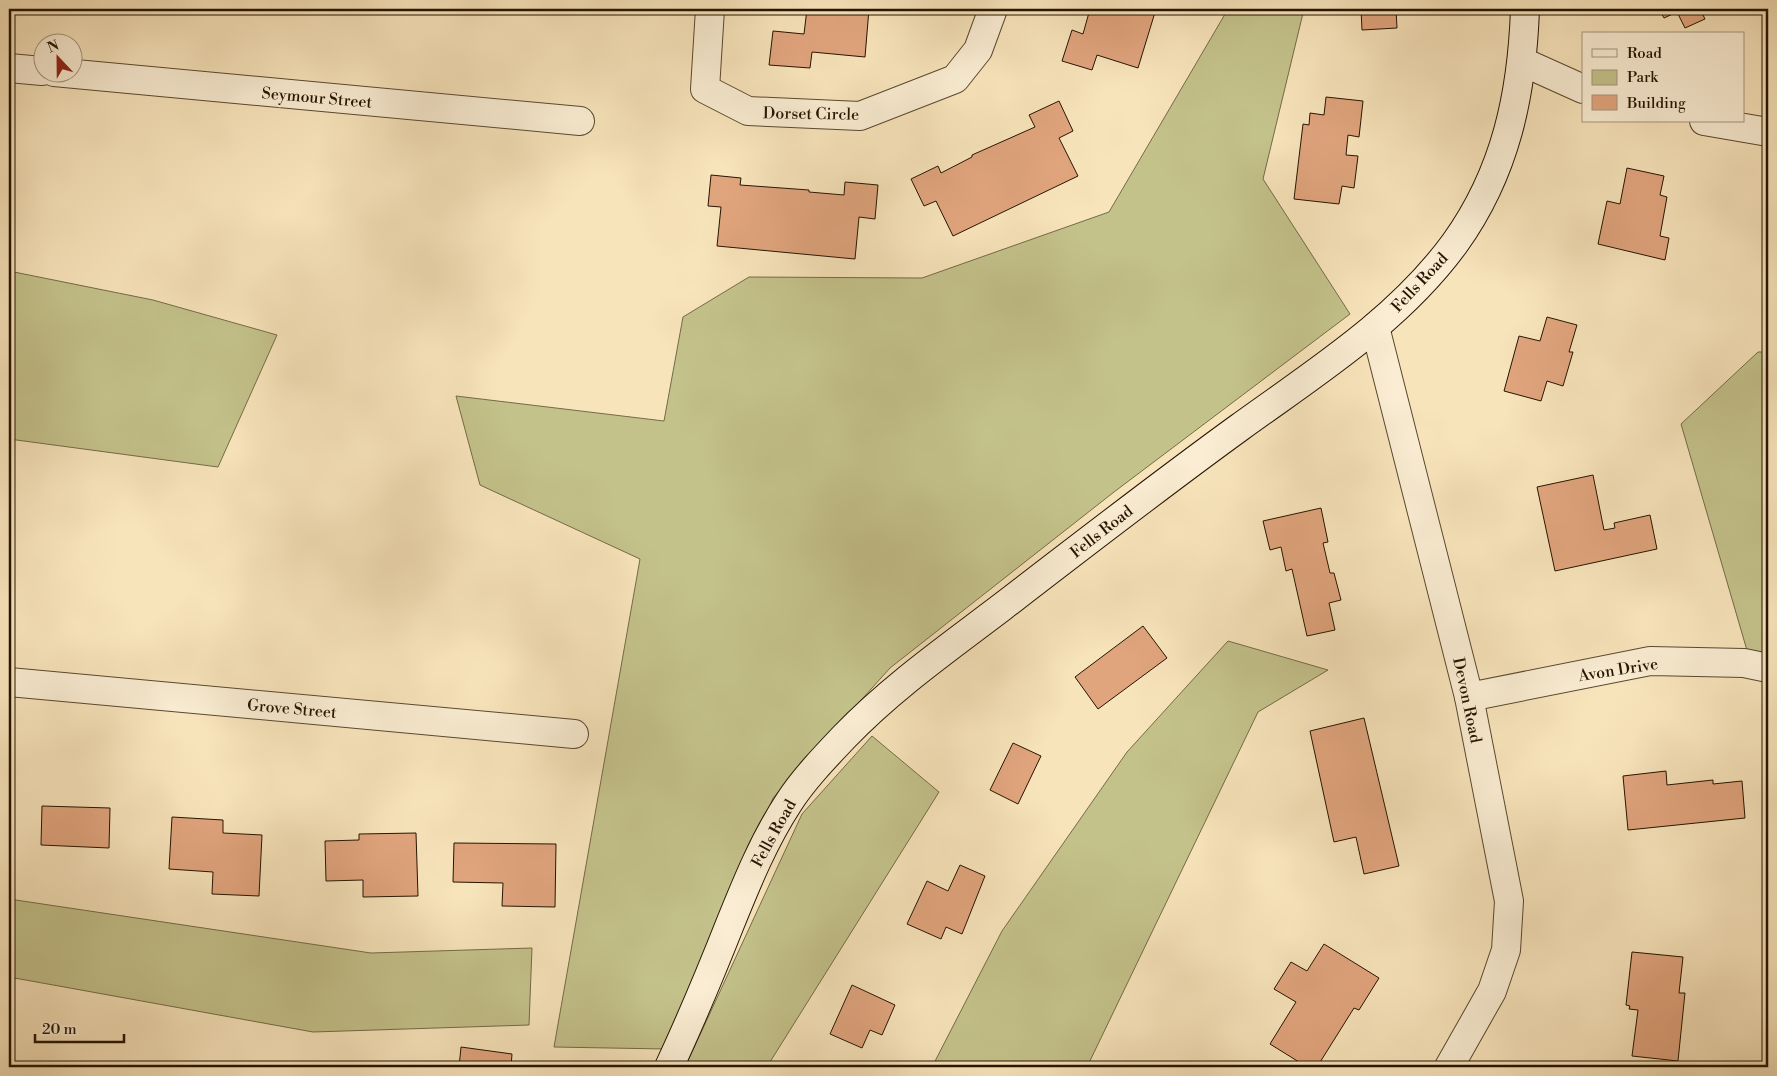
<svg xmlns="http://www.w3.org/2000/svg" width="1777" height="1076" viewBox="0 0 1777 1076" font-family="'Libre Bodoni',serif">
<rect width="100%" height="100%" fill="#f8e4bb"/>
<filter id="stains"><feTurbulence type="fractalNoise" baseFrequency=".004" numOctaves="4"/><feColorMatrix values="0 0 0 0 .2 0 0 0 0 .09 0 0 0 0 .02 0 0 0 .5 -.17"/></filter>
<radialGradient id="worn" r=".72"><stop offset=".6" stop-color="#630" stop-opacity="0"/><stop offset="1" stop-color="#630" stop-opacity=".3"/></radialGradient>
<g fill="#c4c28b" stroke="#746b46">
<polygon points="1228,9 1304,9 1263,179 1350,314 1114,492 890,668 773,798 693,991 665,1049 554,1047 640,559 480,485 456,396 664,421 683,317 749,277 922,278 1109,212"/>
<polygon points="9,271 153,300 277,335 218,467 9,439"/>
<polygon points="1758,352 1768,352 1768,674 1753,671 1681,424"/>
<polygon points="1228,641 1328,670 1258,712 1087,1067 932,1067 1002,931 1127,752"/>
<polygon points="872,736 939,792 770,1062 686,1065 802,814"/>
<polygon points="9,899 371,953 532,948 529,1025 313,1032 9,977"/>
</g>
<g fill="#e1a57e" stroke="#251400">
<polygon points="807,9 869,9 865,57 812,52 810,68 769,65 773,31 804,34"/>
<polygon points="1090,9 1156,9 1138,68 1097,55 1092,70 1062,61 1072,30 1083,34"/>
<polygon points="1361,9 1396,9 1397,28 1362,30"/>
<polygon points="1659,9 1700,9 1705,19 1685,28 1677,12 1664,18"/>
<polygon points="1326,97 1363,101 1359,137 1348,135 1346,155 1358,156 1354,188 1342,186 1339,204 1294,199 1303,124 1309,125 1310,113 1324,115"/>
<polygon points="1059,101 1073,131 1059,138 1078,176 953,236 936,201 924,206 911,179 938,166 941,173 972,157 972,155 1035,127 1029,115"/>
<polygon points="1627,168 1664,176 1660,195 1667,197 1660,236 1669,238 1665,260 1598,244 1607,201 1620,204"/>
<polygon points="711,175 741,178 740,185 809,190 809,192 844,195 845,182 878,185 875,219 859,217 855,259 717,246 721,207 708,206"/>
<polygon points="1547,317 1577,325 1569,352 1573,352 1563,386 1547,381 1541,401 1504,391 1519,336 1540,341"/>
<polygon points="1593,475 1604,530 1615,528 1614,523 1650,515 1657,549 1555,571 1537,487"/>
<polygon points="1321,508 1328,542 1323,543 1330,573 1334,573 1341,600 1329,603 1335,630 1307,636 1292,569 1286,571 1281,547 1270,550 1263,521"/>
<polygon points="1143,626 1167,658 1098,709 1075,677"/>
<polygon points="1364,718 1399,866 1364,874 1356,837 1334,842 1310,731"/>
<polygon points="1013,743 1041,756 1018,804 990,790"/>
<polygon points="1666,771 1667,785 1713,780 1713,784 1742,781 1745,818 1628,830 1623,776"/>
<polygon points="42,806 110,808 109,848 41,845"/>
<polygon points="172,817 223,820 223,833 262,835 259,896 212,894 213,872 169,869"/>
<polygon points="416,833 418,896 363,897 363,880 326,881 325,841 359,840 359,834"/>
<polygon points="454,843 556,844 555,907 502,906 503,883 453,882"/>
<polygon points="960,865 985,876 962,934 946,927 941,939 907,924 927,881 948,891"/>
<polygon points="1324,944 1379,978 1359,1010 1354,1008 1317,1067 1307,1067 1270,1044 1296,1002 1274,989 1291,962 1307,971"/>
<polygon points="1632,952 1683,957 1679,993 1685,993 1678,1061 1632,1056 1638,1010 1629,1009 1630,1006 1626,1005"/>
<polygon points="852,985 895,1005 882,1035 870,1030 862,1048 830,1034"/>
<polygon points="461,1047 512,1054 511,1067 459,1067"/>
</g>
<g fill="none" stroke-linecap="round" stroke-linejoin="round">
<g stroke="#5a482f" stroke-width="30">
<g id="street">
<polyline points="710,9 705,89 748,111 860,116 955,79 978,50 993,9"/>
<polyline points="1523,62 1583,89"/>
<polyline points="9,68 42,71"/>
<polyline points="54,72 580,121"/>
<polyline points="1704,121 1768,132"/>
<polyline points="1375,327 1469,697 1509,901 1506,950 1492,991 1449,1067"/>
<polyline points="9,682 574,734"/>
<polyline points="1469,697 1650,661 1744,663 1768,668"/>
</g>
</g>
<g stroke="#251400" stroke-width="30">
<path id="secondary" d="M669 1067C691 1020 711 972 730 924 747 882 764 840 789 802 803 780 825 757 844 737 891 688 948 648 1002 607 1081 546 1160 485 1240 427 1316 372 1399 320 1455 243 1506 172 1522 94 1525 9"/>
</g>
<use href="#street" stroke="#faedd3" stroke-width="28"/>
<use href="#secondary" stroke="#faedd3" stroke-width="28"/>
</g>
<g text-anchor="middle" stroke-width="4.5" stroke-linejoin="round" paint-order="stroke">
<g font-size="16" fill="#251400" stroke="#faedd3">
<text transform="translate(317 97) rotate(5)" y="6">Seymour Street</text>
<text transform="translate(811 113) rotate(1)" y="6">Dorset Circle</text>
<text transform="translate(1419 282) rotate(-47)" y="6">Fells Road</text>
<text transform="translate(1101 531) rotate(-38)" y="6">Fells Road</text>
<text transform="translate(1618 669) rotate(-9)" y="6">Avon Drive</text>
<text transform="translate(1468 700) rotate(78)" y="6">Devon Road</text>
<text transform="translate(292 708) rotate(5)" y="6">Grove Street</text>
<text transform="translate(773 833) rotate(-61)" y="6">Fells Road</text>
</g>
</g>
<rect width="1777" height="1076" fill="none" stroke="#f8e4bb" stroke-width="30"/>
<rect x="10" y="10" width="1757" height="1056" fill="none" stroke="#251400" stroke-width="2.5"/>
<rect x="15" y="15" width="1747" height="1046" fill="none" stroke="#251400"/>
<rect x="1582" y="32" width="162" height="90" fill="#faedd3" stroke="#a5967f"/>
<rect x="1592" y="49" width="25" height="8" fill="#faedd3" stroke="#a5967f"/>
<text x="1627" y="58" font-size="15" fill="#251400">Road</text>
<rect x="1592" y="70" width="25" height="15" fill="#c4c28b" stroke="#a5967f"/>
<text x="1627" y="82" font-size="15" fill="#251400">Park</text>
<rect x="1592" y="95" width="25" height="15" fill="#e1a57e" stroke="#a5967f"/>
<text x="1627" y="108" font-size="15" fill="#251400">Building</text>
<g transform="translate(58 58) rotate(338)"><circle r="24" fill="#faedd3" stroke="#a5967f"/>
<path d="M0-4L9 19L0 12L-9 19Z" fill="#8f2418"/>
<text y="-8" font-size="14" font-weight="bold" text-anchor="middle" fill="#251400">N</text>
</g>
<path d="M35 1034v8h89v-8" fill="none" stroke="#251400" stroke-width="2.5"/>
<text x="42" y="1034" font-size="15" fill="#251400" stroke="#faedd3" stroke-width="4" paint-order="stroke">20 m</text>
<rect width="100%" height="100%" filter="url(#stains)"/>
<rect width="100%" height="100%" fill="url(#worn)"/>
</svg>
